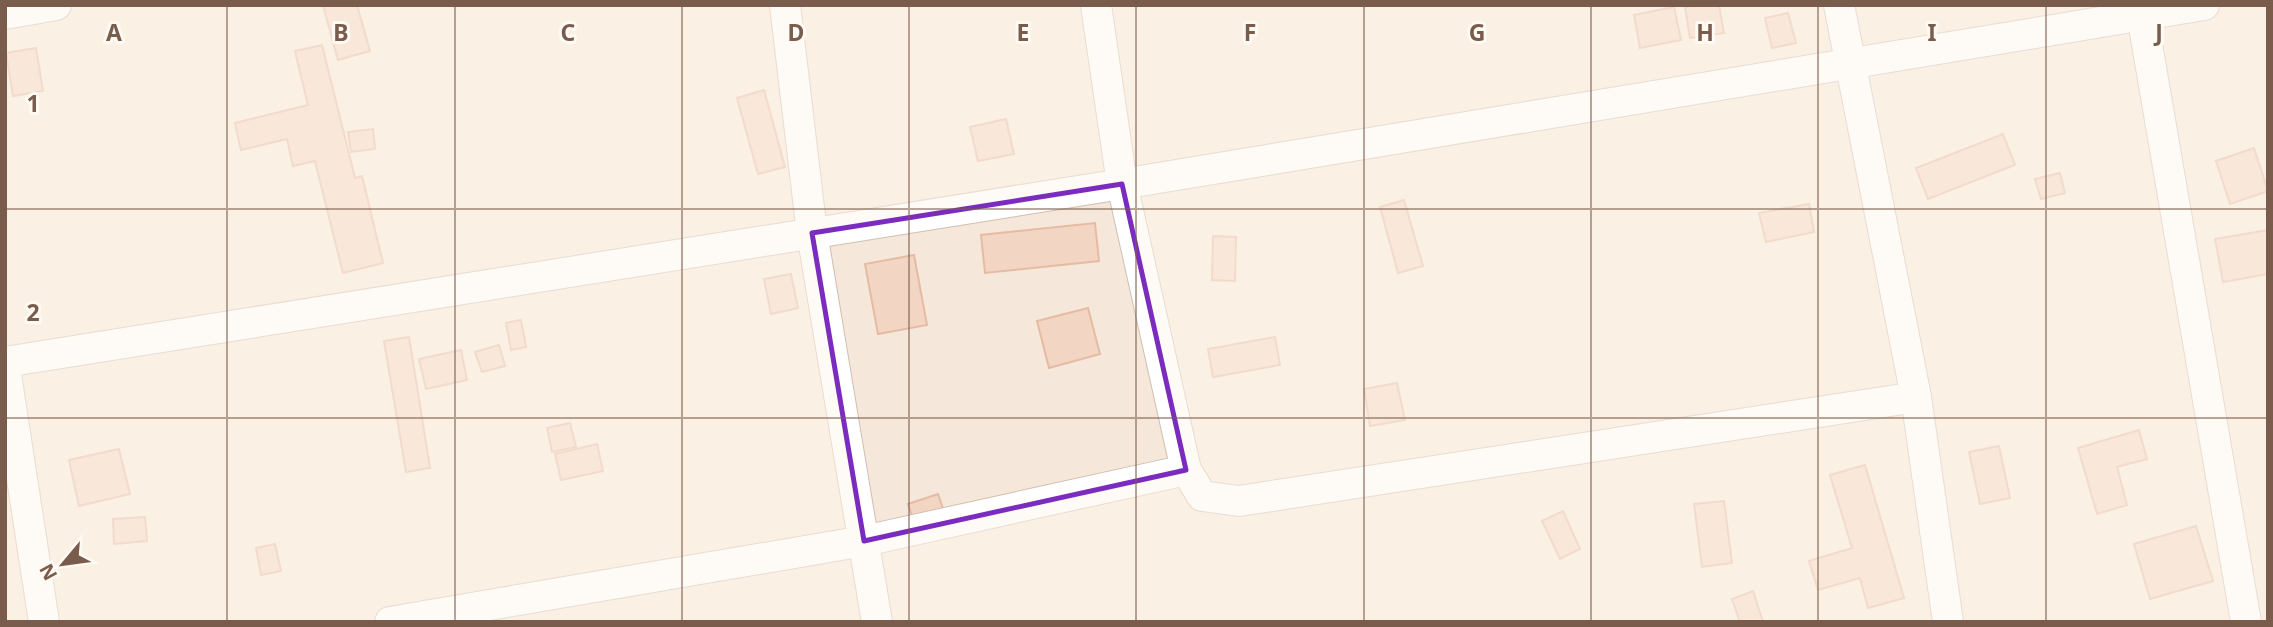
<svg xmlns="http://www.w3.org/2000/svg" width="2273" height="627" viewBox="0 0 2273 627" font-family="'Noto Sans',sans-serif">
<rect width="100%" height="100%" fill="#fdf6ec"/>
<polygon fill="#f5e8da" points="47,5 2268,5 2268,622 5,622 5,14"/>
<g fill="#f3d5c3" stroke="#e6bba3" stroke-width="2">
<polygon points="323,5 357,5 370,51 338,60"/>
<polygon points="1699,5 1719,5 1724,33 1690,38 1685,7"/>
<polygon points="1674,7 1681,40 1640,48 1634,15"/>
<polygon points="1788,13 1796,43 1772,48 1765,18"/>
<polygon points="322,45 355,178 362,176 383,263 343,273 315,161 293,166 287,139 241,150 235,123 308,105 295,51"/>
<polygon points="36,48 43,91 13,96 6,53"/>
<polygon points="764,90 785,167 758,174 737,98"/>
<polygon points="1006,119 1014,154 978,161 970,127"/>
<polygon points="373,129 375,149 351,152 348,132"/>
<polygon points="2003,134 2015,165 1928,199 1916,168"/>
<polygon points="2254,148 2268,191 2230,204 2216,161"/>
<polygon points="2060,173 2065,193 2041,199 2035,179"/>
<polygon points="1404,200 1423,266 1398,273 1380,207"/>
<polygon points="1809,204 1814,232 1766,242 1759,213"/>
<polygon points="1095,223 1099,261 985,273 981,235"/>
<polygon points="2268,230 2268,274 2223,282 2215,239"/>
<polygon points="1213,236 1236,237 1235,281 1212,280"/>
<polygon points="914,255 927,325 878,334 865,264"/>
<polygon points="791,274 798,308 771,314 764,279"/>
<polygon points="1088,308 1100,354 1049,368 1037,321"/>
<polygon points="521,320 526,347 511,350 506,323"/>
<polygon points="409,337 430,468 406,472 384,341"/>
<polygon points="1275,337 1280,365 1213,377 1208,349"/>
<polygon points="499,345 505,366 482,372 475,352"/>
<polygon points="461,350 467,380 426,389 419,359"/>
<polygon points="1397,383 1405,420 1370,426 1364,389"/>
<polygon points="570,423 576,447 552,452 547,428"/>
<polygon points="2139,430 2147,459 2117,467 2127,505 2097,514 2078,448"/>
<polygon points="597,444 603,471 561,480 555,454"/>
<polygon points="1999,446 2010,498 1980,504 1969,452"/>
<polygon points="119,449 130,494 79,506 69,460"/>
<polygon points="1865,465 1904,598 1868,608 1860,578 1818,590 1809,561 1852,548 1830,475"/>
<polygon points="938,494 946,517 916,527 908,504"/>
<polygon points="1724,501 1732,563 1702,567 1694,504"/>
<polygon points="1563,511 1580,549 1560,559 1542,521"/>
<polygon points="145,517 147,541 114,544 113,519"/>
<polygon points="2196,526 2213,581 2150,599 2134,544"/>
<polygon points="275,544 281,571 261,575 256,548"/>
<polygon points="1753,591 1763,622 1740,622 1732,599"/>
</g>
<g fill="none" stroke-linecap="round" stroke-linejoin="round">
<g stroke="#d1beb0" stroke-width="32">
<g id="minor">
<polyline points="785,5 812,233 877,622"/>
<polyline points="1096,5 1122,184 1186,470 1202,496 1239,501 1916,397"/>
<polyline points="1839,5 1916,397 1948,622"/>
<polyline points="5,14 56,5"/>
<polyline points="2142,15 2246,622"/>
<polyline points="5,362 1122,184 2204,5"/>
<polyline points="5,368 44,622"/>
<polyline points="390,622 864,541 1186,470"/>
</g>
</g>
<use href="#minor" stroke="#fff" stroke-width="30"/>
</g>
<path d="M0 0H2273V627H0ZM1122 184 1186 470 864 541 812 233Z" fill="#fdf6ec" fill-opacity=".55" fill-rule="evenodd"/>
<path fill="none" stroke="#7b2cbf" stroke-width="5" stroke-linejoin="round" d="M1122 184 1186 470 864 541 812 233Z"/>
<path fill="none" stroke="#7a5c4d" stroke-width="2" stroke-opacity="0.55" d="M227 5V622M455 5V622M682 5V622M909 5V622M1136 5V622M1364 5V622M1591 5V622M1818 5V622M2046 5V622M5 209H2268M5 418H2268"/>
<g font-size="23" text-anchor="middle" font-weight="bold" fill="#7a5c4d" stroke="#fffaf3" stroke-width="6" stroke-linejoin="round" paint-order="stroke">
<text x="114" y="41">A</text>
<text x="341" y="41">B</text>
<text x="568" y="41">C</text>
<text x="796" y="41">D</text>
<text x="1023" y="41">E</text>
<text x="1250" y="41">F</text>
<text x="1477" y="41">G</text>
<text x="1705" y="41">H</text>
<text x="1932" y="41">I</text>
<text x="2159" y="41">J</text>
<text x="33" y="112">1</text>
<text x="33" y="321">2</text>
</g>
<rect width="2273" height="627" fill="none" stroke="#7a5c4d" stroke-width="14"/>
<g transform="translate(63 564) rotate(241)" stroke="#fffaf3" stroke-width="5" paint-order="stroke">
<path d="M0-5L12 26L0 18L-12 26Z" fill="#7a5c4d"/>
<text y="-10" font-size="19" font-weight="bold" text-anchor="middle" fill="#7a5c4d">N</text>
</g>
</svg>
